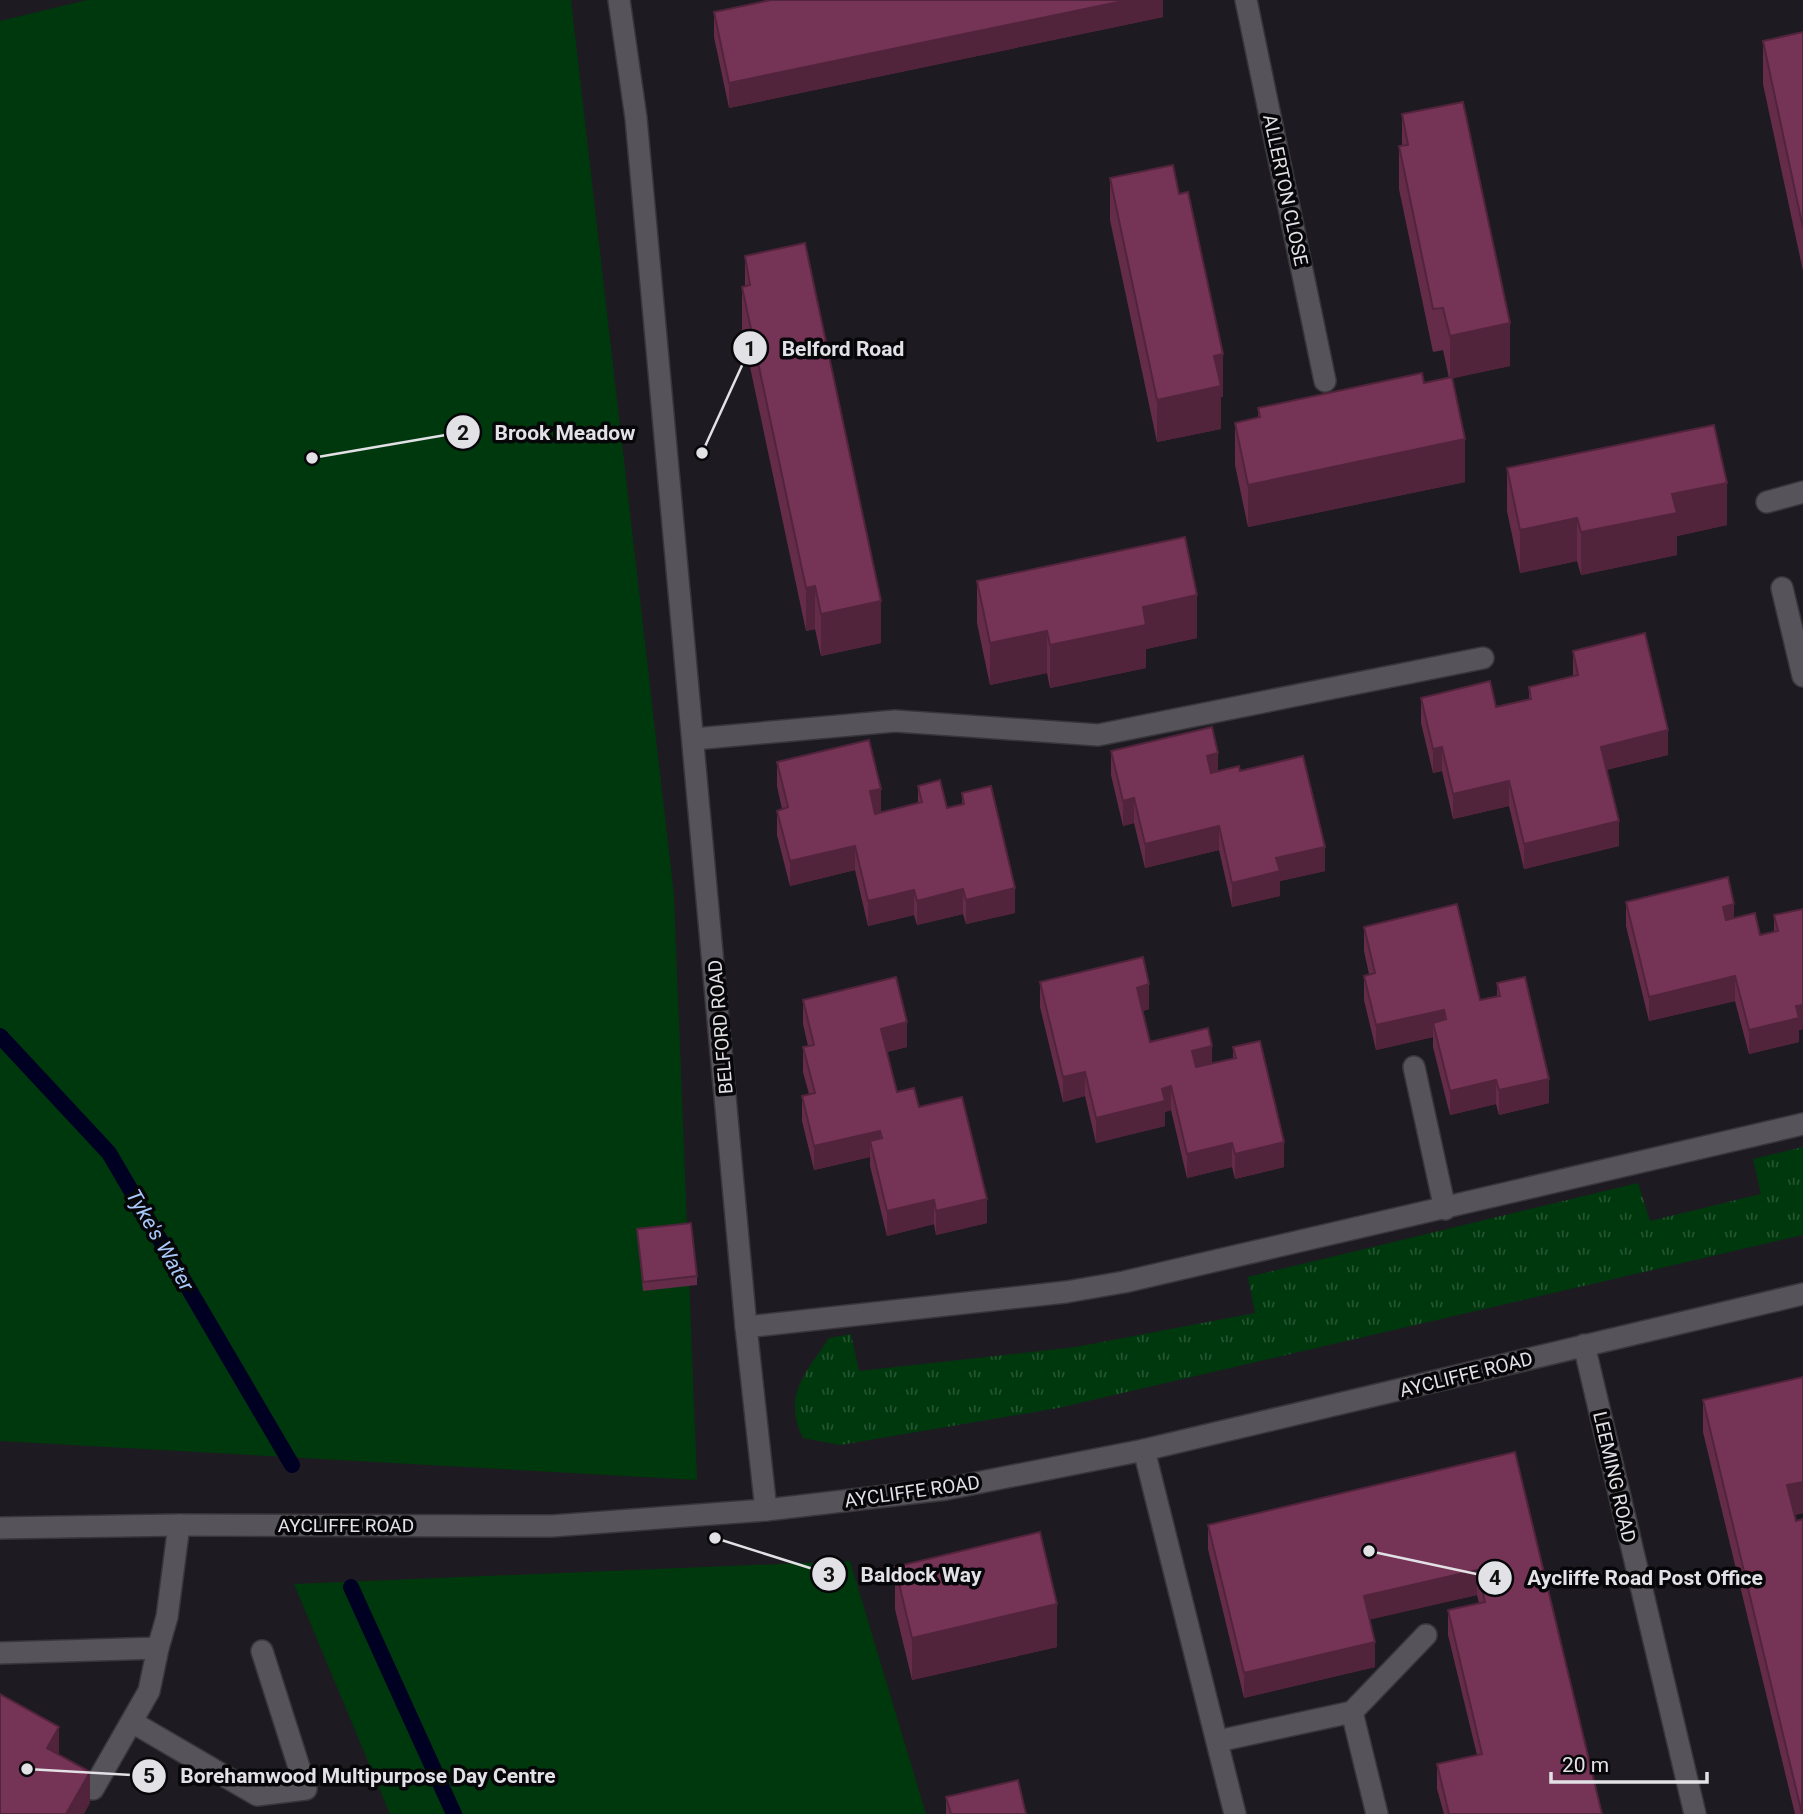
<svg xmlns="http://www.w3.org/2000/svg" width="1803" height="1814" viewBox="0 0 1803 1814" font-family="Roboto,sans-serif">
<defs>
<pattern id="grass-tufts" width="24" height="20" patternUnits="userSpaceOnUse" patternTransform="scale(1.75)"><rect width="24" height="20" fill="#00380d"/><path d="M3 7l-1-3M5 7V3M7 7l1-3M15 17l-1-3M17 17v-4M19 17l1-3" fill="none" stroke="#255430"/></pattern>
</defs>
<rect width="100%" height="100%" fill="#1d1b21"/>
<path fill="url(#grass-tufts)" d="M1803 1147V1235L1058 1408 840 1445 803 1438C782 1396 806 1373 829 1338L851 1334 859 1371 1076 1347 1255 1313 1248 1277 1638 1183 1650 1221 1761 1194 1753 1159Z"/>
<g fill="#00380d">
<polygon points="87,0 571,0 674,895 697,1480 0,1441 0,21"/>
<polygon points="850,1561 926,1814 390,1814 294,1584"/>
</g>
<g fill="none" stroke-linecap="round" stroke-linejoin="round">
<g stroke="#002" stroke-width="16">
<polyline points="0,1036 109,1153 292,1465"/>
<polyline points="351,1587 454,1814"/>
</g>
<g stroke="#38363b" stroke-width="24">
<g id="minor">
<polyline points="619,0 636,118 746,1327 766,1510"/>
<polyline points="1246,0 1325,381"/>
<polyline points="1767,502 1803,492"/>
<polyline points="1782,588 1803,676"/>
<polyline points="694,739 895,721 1098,735 1483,658"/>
<polyline points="1414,1067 1445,1209"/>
<polyline points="746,1327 1066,1292 1124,1282 1803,1124"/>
<polyline points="1584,1345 1695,1814"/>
<polyline points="1144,1450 1235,1814"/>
<polyline points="0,1528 179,1525 552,1526 766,1510 946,1489 1144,1450 1803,1294"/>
<polyline points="0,1653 158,1648 167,1617 179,1525"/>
<polyline points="1352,1712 1377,1814"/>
<polyline points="132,1722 257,1795 306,1789 262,1651"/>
<polyline points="1218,1741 1352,1712 1426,1635"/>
<polyline points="93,1789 149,1691 158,1648"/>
</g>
</g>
<use href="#minor" stroke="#56535b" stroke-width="21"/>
</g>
<g fill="#652c4a">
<polygon points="1163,0 1163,17 729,108 714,37 714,12"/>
<polygon points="1803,32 1803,271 1763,84 1763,41"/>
<polygon points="1402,114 1510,366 1452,378 1465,482 1248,527 1235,465 1235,423 1258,417 1258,408 1424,383 1449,378 1443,350 1433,352 1399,189 1399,146 1402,146"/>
<polygon points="1110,178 1223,397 1221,397 1221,429 1157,442 1110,220"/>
<polygon points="745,256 881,643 821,656 815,629 806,631 742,329 742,287 745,286"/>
<polygon points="1507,468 1727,525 1677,536 1677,555 1581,575 1577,561 1520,573 1507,511"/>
<polygon points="977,581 1197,638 1146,649 1146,668 1050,688 1047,673 990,685 977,623"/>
<polygon points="1573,651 1668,755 1606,770 1619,846 1524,869 1509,806 1453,819 1442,771 1433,773 1421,723 1421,698 1496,707 1529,700 1529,687 1573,676"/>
<polygon points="1111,751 1218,771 1240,771 1325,871 1280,881 1280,896 1232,907 1219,850 1145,868 1134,823 1123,826 1111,775"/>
<polygon points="777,762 881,813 918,803 918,786 947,808 962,805 962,793 1015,913 966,924 963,914 917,925 914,915 868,926 855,870 790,886 777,835 777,811 782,809 777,786"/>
<polygon points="1626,902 1734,918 1760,935 1774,932 1774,915 1803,909 1803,1029 1799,1030 1799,1042 1749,1054 1735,1001 1649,1021 1626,926"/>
<polygon points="1364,927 1480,1000 1497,996 1497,983 1549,1103 1499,1115 1496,1104 1450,1115 1433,1047 1433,1037 1376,1050 1364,1000 1364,976 1369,974 1364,951"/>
<polygon points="1040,982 1149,1009 1143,1011 1150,1042 1212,1064 1233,1059 1233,1047 1284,1167 1235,1179 1232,1167 1187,1178 1171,1110 1165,1112 1165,1126 1096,1143 1085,1096 1063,1102 1040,1007"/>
<polygon points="803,1000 907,1047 887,1052 897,1092 919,1107 987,1223 936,1235 934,1224 887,1236 870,1166 870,1157 814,1170 802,1121 802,1096 809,1094 803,1072 803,1047 808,1046 803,1024"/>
<polygon points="637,1229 697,1276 697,1285 643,1291"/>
<polygon points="1803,1377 1803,1513 1795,1515 1803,1814 1795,1814 1703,1432 1703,1400"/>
<polygon points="1515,1452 1602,1814 1444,1814 1437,1789 1437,1764 1477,1755 1448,1635 1448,1610 1479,1603 1477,1595 1370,1619 1375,1667 1244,1698 1208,1549 1208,1525"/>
<polygon points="895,1567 1057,1647 912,1680 895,1609"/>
<polygon points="946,1797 1026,1814 946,1814"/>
</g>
<g fill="#52243c">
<polygon points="1128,0 1163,0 1163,17 729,108 729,83"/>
<polygon points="1510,323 1510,366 1450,379 1450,336"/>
<polygon points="1223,354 1223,397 1221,397 1221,429 1157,442 1157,400 1214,356"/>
<polygon points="1465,439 1465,482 1248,527 1248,485"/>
<polygon points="1727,483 1727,525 1677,536 1677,555 1581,575 1581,532 1672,494"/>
<polygon points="1577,518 1577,561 1520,573 1520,530"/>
<polygon points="815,586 815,629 806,631 806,588"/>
<polygon points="1197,595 1197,638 1146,649 1146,668 1050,688 1050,645 1143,607"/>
<polygon points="881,601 881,643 821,656 821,614"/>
<polygon points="1047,631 1047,673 990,685 990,643"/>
<polygon points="1668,730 1668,755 1601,771 1601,747"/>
<polygon points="1442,747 1442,771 1433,773 1433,749"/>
<polygon points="1218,753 1218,778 1207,781 1207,756"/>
<polygon points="1509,781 1509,806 1453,819 1453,794"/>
<polygon points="881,789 881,814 870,816 870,791"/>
<polygon points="1134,798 1134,823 1123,826 1123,801"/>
<polygon points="1619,821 1619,846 1524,869 1524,844"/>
<polygon points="1219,826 1219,850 1145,868 1145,844"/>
<polygon points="855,846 855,870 790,886 790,861"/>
<polygon points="1325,847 1325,871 1280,881 1280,896 1232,907 1232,883 1276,858"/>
<polygon points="1015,888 1015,913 966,924 966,900"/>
<polygon points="963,889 963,914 917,925 917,901"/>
<polygon points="914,890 914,915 868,926 868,901"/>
<polygon points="1734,904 1734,928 1723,931 1723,907"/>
<polygon points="1735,976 1735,1001 1649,1021 1649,997"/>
<polygon points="1149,984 1149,1009 1137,1012 1137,988"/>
<polygon points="1803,1005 1803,1029 1799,1030 1799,1042 1749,1054 1749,1030 1796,1006"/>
<polygon points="1444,1010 1444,1034 1433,1023 1433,1037 1376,1050 1376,1025"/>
<polygon points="907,1022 907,1047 881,1053 881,1029"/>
<polygon points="1212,1046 1212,1071 1192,1076 1192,1051"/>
<polygon points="1085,1072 1085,1096 1063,1102 1063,1077"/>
<polygon points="1549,1079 1549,1103 1499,1115 1499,1090"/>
<polygon points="1496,1080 1496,1104 1450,1115 1450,1091"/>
<polygon points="1171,1086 1171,1110 1165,1112 1165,1126 1096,1143 1096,1118 1162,1089"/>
<polygon points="880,1131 880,1155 870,1141 870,1157 814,1170 814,1146"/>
<polygon points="1284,1142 1284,1167 1235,1179 1235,1154"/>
<polygon points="1232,1143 1232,1167 1187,1178 1187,1154"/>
<polygon points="987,1199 987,1223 936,1235 936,1211"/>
<polygon points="934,1200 934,1224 887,1236 887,1211"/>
<polygon points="1803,1482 1803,1513 1787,1517 1787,1485"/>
<polygon points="1477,1570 1477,1595 1364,1621 1364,1596"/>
<polygon points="1057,1604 1057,1647 912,1680 912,1638"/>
<polygon points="1375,1642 1375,1667 1244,1698 1244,1673"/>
<polygon points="59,1727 59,1758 47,1748"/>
<polygon points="90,1772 90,1803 84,1814 66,1814"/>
</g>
<g fill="#753356" stroke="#52243c" stroke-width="2">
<polygon points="771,0 1128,0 729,83 714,12"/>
<polygon points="1803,32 1803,228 1763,41"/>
<polygon points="1463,102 1510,323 1450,336 1443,308 1433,309 1399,146 1408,145 1402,114"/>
<polygon points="1173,165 1179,194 1188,192 1223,354 1214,356 1221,386 1157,400 1110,178"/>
<polygon points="805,243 881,601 821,614 815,586 806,588 742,287 750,285 745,256"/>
<polygon points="1422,373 1424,383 1452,377 1465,439 1248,485 1235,423 1260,417 1258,408"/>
<polygon points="1714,425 1727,483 1672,494 1677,513 1581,532 1577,518 1520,530 1507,468"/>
<polygon points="1185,537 1197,595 1143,607 1146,625 1050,645 1047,631 990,643 977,581"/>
<polygon points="1645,633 1668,730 1601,747 1619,821 1524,844 1509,781 1453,794 1442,747 1433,749 1421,698 1490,681 1496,707 1531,699 1529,687 1578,675 1573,651"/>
<polygon points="1212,727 1218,753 1207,756 1211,773 1239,766 1240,771 1303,756 1325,847 1276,858 1280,871 1232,883 1219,826 1145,844 1134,798 1123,801 1111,751"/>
<polygon points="869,740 881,789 870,791 875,814 922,802 918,786 940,780 947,808 964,804 962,793 991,786 1015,888 966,900 963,889 917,901 914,890 868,901 855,846 790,861 777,811 788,807 777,762"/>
<polygon points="1728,877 1734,904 1723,907 1726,920 1755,913 1760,935 1778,931 1774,915 1803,909 1803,1005 1796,1006 1799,1018 1749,1030 1735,976 1649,997 1626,902"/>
<polygon points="1457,904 1480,1000 1500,996 1497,983 1525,977 1549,1079 1499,1090 1496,1080 1450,1091 1433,1023 1446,1019 1444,1010 1376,1025 1364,976 1375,973 1364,927"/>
<polygon points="1143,957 1149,984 1137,988 1150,1042 1208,1028 1212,1046 1192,1051 1196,1067 1236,1058 1233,1047 1260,1041 1284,1142 1235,1154 1232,1143 1187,1154 1171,1086 1162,1089 1165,1101 1096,1118 1085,1072 1063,1077 1040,982"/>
<polygon points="896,977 907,1022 881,1029 897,1092 914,1088 919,1107 962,1097 987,1199 936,1211 934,1200 887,1211 870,1141 882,1138 880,1131 814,1146 802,1096 815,1093 803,1047 814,1045 803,1000"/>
<polygon points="691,1223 697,1276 643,1282 637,1229"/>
<polygon points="1803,1377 1803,1482 1787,1485 1796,1521 1803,1519 1802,1814 1703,1400"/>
<polygon points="1515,1452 1602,1814 1449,1814 1437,1764 1482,1754 1448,1610 1485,1602 1477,1570 1364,1596 1375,1642 1244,1673 1208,1525"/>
<polygon points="1040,1532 1057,1604 912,1638 895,1567"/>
<polygon points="0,1694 59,1727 47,1748 90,1772 66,1814 0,1814"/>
<polygon points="1018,1780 1026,1814 951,1814 946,1797"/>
</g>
<g text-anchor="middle" stroke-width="7" stroke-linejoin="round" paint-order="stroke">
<g font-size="19" fill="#e2e1e5" stroke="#070609">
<text transform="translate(1286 190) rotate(78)" y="7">ALLERTON CLOSE</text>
<text transform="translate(720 1027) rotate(-95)" y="7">BELFORD ROAD</text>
<text transform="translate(1466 1374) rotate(-14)" y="7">AYCLIFFE ROAD</text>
<text transform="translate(1615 1477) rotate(77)" y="7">LEEMING ROAD</text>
<text transform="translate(912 1491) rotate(-8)" y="7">AYCLIFFE ROAD</text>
<text x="346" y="1532">AYCLIFFE ROAD</text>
</g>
<g font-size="21" font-style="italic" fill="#a8c8fa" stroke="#070609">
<text transform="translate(160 1240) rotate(60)" y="7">Tyke's Water</text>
</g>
</g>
<path fill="none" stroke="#e2e1e5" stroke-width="2.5" d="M702 453L750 348M312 458L463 432M715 1538L829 1574M1369 1551L1495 1578M27 1769L149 1776"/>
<g fill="#e2e1e5" stroke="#070609" stroke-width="2.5">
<circle cx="702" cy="453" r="7"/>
<circle cx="312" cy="458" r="7"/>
<circle cx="715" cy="1538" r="7"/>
<circle cx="1369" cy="1551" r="7"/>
<circle cx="27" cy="1769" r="7"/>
<circle cx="750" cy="348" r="18"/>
<circle cx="463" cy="432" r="18"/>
<circle cx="829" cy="1574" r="18"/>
<circle cx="1495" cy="1578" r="18"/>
<circle cx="149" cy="1776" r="18"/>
</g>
<g font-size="21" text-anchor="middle" font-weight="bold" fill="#111">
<text x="750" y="356">1</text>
<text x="463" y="440">2</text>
<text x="829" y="1582">3</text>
<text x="1495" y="1585">4</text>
<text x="149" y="1783">5</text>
</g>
<g font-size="21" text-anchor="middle" font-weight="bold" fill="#e2e1e5" stroke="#070609" stroke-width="7" stroke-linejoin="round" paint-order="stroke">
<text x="843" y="356">Belford Road</text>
<text x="565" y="440">Brook Meadow</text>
<text x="921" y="1582">Baldock Way</text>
<text x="1645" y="1585">Aycliffe Road Post Office</text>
<text x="368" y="1783">Borehamwood Multipurpose Day Centre</text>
</g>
<path d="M1551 1772v10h156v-10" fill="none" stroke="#e2e1e5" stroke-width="3.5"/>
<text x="1562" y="1772" font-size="21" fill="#e2e1e5" stroke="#070609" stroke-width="5" paint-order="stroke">20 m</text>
</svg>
